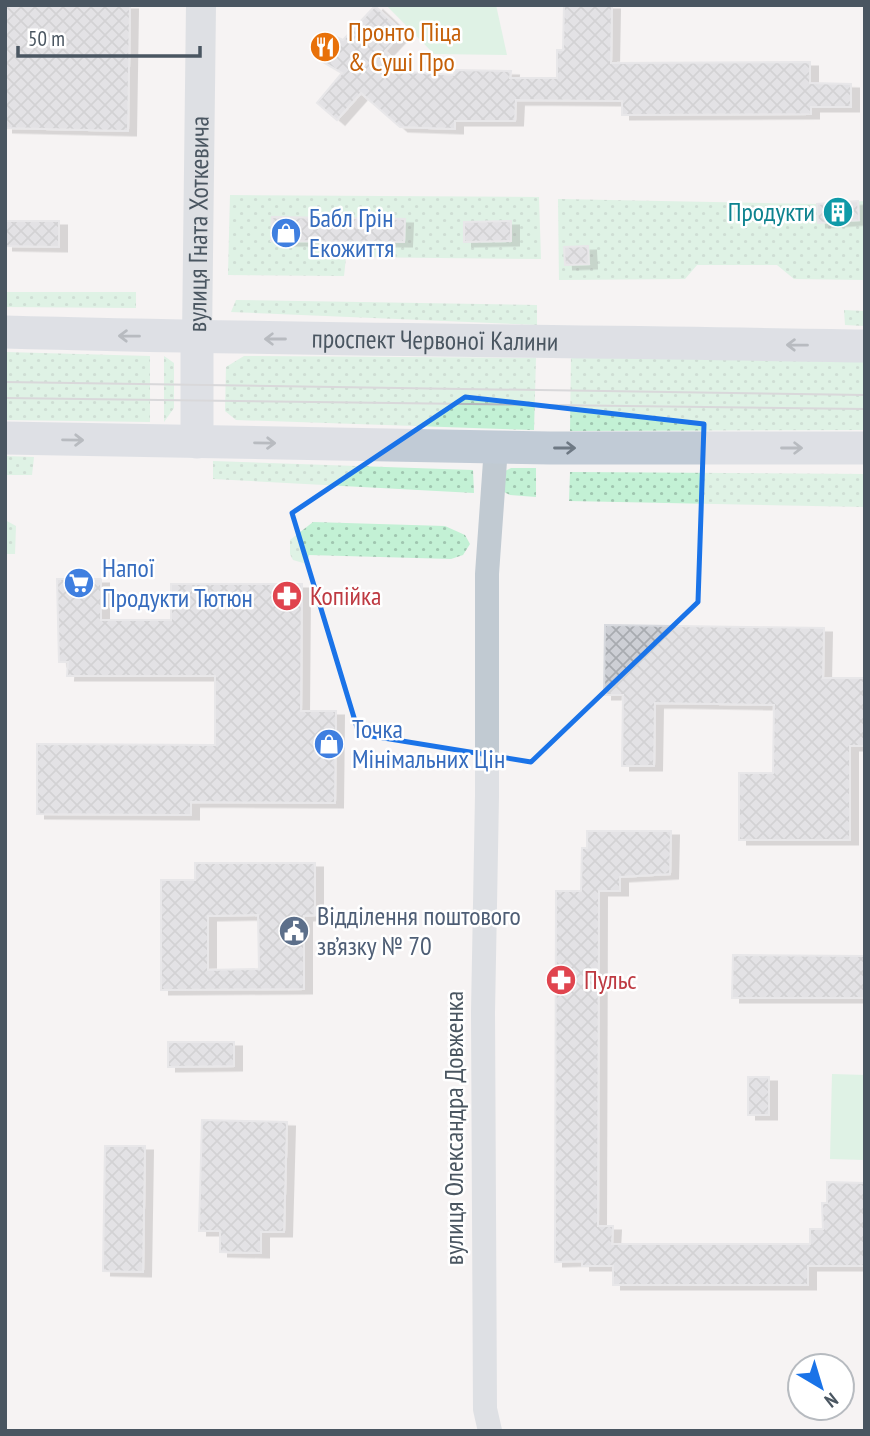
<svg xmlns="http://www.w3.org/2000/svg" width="870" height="1436" viewBox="0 0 870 1436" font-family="'PT Sans Narrow',sans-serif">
<defs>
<pattern id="grass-dots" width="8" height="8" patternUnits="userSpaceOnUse" patternTransform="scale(1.75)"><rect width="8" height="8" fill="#c3f1d5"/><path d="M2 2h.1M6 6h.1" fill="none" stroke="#a0c6b0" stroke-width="1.8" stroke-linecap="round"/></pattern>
<pattern id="building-cross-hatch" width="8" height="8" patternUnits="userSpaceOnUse" patternTransform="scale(1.75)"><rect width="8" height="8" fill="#cdcfd5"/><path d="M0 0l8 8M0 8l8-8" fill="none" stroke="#a8abb0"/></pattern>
<filter id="shadow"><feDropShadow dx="8" dy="4.5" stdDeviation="0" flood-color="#0004"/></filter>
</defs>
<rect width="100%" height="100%" fill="#f5f3f3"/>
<g fill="url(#grass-dots)">
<polygon points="230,195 539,197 541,259 346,257 344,276 228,275"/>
<polygon points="558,199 817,204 865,201 865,280 794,279 777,265 697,265 685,279 559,280"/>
<polygon points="5,292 136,292 136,308 5,307"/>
<polygon points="236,300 537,305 537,325 231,312"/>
<polygon points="844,310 865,311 865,326 845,325"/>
<polygon points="5,352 150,356 150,422 5,420"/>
<polygon points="164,356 174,363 174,408 164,422"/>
<polygon points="244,356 536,358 534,430 236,420 225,411 226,367"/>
<polygon points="571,356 865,362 865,430 570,431"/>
<polygon points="5,456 34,457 32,475 5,475"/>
<polygon points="213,461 473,470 474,493 213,479"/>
<polygon points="511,468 536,468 536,497 510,495 504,492 505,471"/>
<polygon points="570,472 865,474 865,507 569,501"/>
<polygon points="5,520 16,526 15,554 5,554"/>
<polygon points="313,522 445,526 465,535 470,544 463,555 451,559 309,555 307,564 293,560 290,554 290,540"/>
</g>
<g fill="#c3f1d5">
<polygon points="386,5 496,5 507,55 434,54"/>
<polygon points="832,1074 865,1075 865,1160 830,1159"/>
</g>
<g fill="url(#building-cross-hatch)" stroke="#d7d9de" stroke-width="2" fill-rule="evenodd" filter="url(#shadow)">
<polygon points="5,5 130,5 128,131 5,128"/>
<polygon points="564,5 612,5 611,63 810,62 810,83 851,84 851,107 811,107 811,114 622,115 622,101 516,100 515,121 455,121 455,129 400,127 361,93 337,120 317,103 342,73 313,56 313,43 327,33 343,40 375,6 403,32 385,51 408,72 454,75 455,70 511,71 510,78 557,78 557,50 563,50"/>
<polygon points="858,201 859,220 818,223 817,204"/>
<polygon points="272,217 405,219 404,242 271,241"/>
<polygon points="5,221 59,221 59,247 5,246"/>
<polygon points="511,221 511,241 464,242 464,222"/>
<polygon points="588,246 589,264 565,265 564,247"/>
<polygon points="57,579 101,579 101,620 171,620 171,584 302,584 301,711 336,711 335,803 191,802 191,815 37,814 37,744 215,745 215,676 67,676 68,662 59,662"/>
<polygon points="605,625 824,628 823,678 865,678 865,746 850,746 850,840 739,840 739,773 773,773 774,705 655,703 654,766 622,766 623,695 604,695"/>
<polygon points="587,831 671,831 670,874 620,877 620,891 599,891 598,1226 613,1226 612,1244 810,1244 810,1229 823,1229 822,1203 827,1203 827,1182 865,1183 865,1266 808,1266 808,1285 613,1285 613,1266 582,1266 582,1261 555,1262 556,891 581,891 582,848 587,848"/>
<path d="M195 863H315V915L304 916V989L161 990V880H195ZM258 915 259 969 208 970V916Z"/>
<polygon points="733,955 865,956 865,998 732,998"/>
<polygon points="168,1042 234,1042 234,1066 168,1067"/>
<rect x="748" y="1077" width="21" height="38"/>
<polygon points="202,1120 287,1122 284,1232 261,1232 261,1253 220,1252 220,1231 199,1231"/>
<polygon points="105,1146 145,1146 143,1272 103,1271"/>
</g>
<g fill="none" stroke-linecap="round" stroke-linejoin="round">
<polyline stroke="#c1cad2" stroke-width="24" points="490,1431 485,1409 483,1012 487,796 487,574 496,447"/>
<path stroke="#c1cad2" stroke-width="30" id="s1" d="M197 338 201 5"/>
<g stroke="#c1cbd6" stroke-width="33">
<path id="s2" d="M5 332C292 340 578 341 865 346"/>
<polyline points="5,438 550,448 865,448"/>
<polyline points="197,442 197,338"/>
</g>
<g stroke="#b5b8bd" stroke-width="2">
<polyline points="5,382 865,395"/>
<polyline points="5,398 865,409"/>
</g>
</g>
<defs><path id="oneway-shaft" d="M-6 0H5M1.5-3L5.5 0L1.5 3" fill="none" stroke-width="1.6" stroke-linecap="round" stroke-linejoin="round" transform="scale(1.75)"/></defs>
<g stroke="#6e7984">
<use href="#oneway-shaft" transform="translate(129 336) rotate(-179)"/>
<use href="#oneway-shaft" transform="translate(275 339) rotate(-180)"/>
<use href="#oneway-shaft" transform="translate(797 345) rotate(-179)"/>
<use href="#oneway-shaft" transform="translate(73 440) rotate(1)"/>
<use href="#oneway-shaft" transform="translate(265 443) rotate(1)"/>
<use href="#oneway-shaft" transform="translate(565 448)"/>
<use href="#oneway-shaft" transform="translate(792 448)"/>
</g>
<path d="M0 0H870V1436H0ZM465 397 704 424 698 602 531 762 359 734 292 513Z" fill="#f5f3f3" fill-opacity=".55" fill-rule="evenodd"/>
<path fill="none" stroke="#1a73e8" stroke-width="5" stroke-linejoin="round" d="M465 397 704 424 698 602 531 762 359 734 292 513Z"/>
<defs>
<g id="restaurant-disc" transform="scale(1.575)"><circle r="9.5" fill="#e8710a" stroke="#fff"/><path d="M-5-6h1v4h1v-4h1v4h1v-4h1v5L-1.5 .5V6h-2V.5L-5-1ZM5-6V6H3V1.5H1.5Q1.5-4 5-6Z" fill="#fff"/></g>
<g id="building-disc" transform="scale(1.575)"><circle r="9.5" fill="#0f9aa8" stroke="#fff"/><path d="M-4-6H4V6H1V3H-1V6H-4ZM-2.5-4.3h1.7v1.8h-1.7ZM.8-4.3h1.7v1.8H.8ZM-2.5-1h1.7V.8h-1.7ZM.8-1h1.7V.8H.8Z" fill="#fff"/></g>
<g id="shop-disc" transform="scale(1.575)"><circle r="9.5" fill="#3f7fe0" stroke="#fff"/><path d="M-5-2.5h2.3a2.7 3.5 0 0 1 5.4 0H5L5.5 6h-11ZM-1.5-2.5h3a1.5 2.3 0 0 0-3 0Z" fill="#fff"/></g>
<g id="supermarket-disc" transform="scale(1.575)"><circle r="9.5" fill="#3f7fe0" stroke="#fff"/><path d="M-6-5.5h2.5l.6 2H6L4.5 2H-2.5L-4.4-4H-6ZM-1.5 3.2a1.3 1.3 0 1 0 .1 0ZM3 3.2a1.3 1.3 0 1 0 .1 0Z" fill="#fff"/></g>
<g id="pharmacy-disc" transform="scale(1.575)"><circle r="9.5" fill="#e0444e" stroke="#fff"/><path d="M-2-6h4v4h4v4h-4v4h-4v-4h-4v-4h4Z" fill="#fff"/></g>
<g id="civic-disc" transform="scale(1.575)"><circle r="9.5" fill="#5c6f8a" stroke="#fff"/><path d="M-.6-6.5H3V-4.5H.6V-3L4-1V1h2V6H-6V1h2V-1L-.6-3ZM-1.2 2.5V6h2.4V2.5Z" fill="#fff"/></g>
</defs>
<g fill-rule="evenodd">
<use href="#restaurant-disc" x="325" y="47"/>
<use href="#building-disc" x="838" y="212"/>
<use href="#shop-disc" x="286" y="233"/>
<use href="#supermarket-disc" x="79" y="583"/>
<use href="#pharmacy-disc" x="287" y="596"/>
<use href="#shop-disc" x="329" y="744"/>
<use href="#civic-disc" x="294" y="931"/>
<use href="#pharmacy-disc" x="561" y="980"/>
</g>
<g text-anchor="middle" stroke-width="5" stroke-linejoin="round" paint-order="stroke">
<g font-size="26" fill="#c56008" stroke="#fff" text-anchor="start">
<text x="348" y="41">Пронто Піца<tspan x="348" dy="30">&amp; Суші Про</tspan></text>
</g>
<g font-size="26" fill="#0d838f" stroke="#fff" text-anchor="end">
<text x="815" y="221">Продукти</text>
</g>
<g font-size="26" fill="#366cbe" stroke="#fff" text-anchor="start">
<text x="309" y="227">Бабл Грін<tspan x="309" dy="30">Eкожиття</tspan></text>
<text x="102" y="577">Напої<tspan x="102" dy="30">Продукти Тютюн</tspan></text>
<text x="352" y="738">Точка<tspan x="352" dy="30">Мінімальних Цін</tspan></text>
</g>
<g font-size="26" fill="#4a5661" stroke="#fff">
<text dy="9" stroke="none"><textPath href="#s1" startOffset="114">вулиця Гната Хоткевича</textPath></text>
<text dy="9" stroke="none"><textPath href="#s2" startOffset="430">проспект Червоної Калини</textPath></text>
<text transform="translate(454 1128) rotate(-90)" y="9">вулиця Олександра Довженка</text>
</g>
<g font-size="26" fill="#be3a42" stroke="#fff" text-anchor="start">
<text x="310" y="605">Копійка</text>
<text x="584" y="989">Пульс</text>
</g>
<g font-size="26" fill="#4e5e75" stroke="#fff" text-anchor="start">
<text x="317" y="925">Відділення поштового<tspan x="317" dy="30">зв’язку № 70</tspan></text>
</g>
</g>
<rect width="870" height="1436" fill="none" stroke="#4a5661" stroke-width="14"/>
<g transform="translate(821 1387) rotate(142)"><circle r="33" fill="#ffffff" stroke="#b7bbc0" stroke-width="2"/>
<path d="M0-5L12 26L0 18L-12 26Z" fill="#1a73e8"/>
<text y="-10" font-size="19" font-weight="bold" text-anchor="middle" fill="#4a5661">N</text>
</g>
<path d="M18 46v10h182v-10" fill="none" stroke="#4a5661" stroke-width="3.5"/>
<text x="28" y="46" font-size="21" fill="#4a5661" stroke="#ffffff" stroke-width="5" paint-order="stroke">50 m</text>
</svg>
